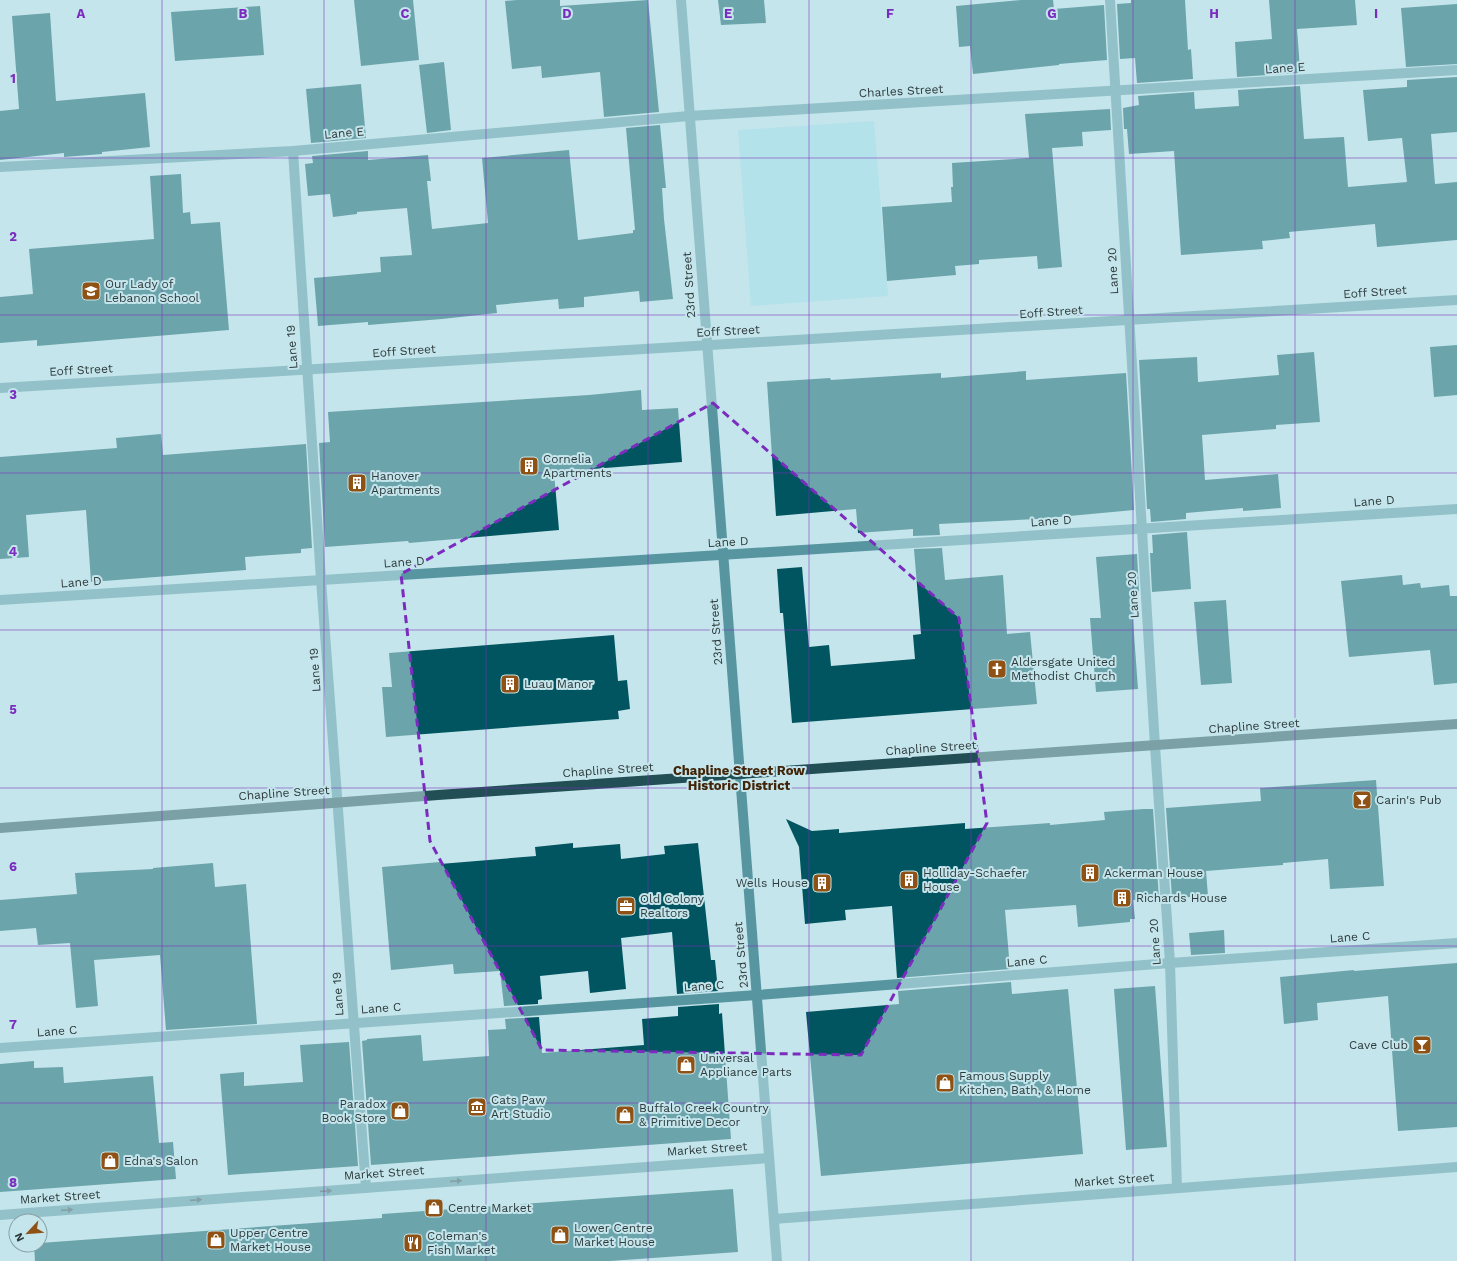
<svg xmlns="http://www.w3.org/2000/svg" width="1457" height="1261" viewBox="0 0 1457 1261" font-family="'Work Sans',sans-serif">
<rect width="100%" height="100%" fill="#c4e5eb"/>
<polygon fill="#9fdde8" points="874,121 888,296 751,306 738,130"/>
<g fill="#005560">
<polygon points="354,0 413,0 419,60 361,66"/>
<polygon points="517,0 560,0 560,6 648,0 659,112 604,117 600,72 542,78 541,66 512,69 505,1"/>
<polygon points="718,0 764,0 766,23 721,25"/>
<polygon points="1021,0 1053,0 1054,9 1104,5 1107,60 1059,64 1059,65 973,74 970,46 959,47 956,6"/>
<polygon points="1131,0 1185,0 1188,50 1191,49 1193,79 1137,83 1135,58 1120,59 1117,4 1131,3"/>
<polygon points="1269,0 1355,0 1357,25 1297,29 1300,69 1298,69 1299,73 1237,77 1235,42 1272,39"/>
<polygon points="1457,4 1457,64 1406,67 1401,8"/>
<polygon points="260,6 264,55 175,61 171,12"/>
<polygon points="50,13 56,101 145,93 150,147 102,152 102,154 64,157 64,153 0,160 0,111 19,109 12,16"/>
<polygon points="444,62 451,130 427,133 419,65"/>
<polygon points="1457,77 1457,132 1431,134 1435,184 1457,182 1457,240 1377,247 1375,224 1289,232 1290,238 1262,241 1263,249 1181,255 1174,151 1129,154 1127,129 1124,129 1123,108 1139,105 1138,96 1194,92 1195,109 1239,106 1238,90 1300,86 1304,139 1344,137 1348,187 1407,182 1402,138 1368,141 1363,90 1407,87 1407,80"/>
<polygon points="361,84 366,138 311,143 306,89"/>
<polygon points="1110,109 1111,130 1082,132 1083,146 1052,148 1062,267 1038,269 1037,256 979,260 979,264 955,266 956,275 887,281 882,207 952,202 951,187 953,187 952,163 1029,158 1025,114"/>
<polygon points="660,125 666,188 662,188 664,219 673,299 640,302 639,291 584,297 584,307 559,309 558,299 496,305 497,313 442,319 368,325 368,322 318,326 314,278 381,272 380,257 412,255 407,208 357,212 357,214 333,217 330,194 308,196 305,164 313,163 312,156 368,151 368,160 428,155 431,181 427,181 432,229 488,223 482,158 569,150 578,240 633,233 633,230 635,230 626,128"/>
<polygon points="181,174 183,213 190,212 191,224 220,222 229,330 37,346 37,340 0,343 0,297 33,294 29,249 154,239 150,176"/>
<polygon points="1457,345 1457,395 1434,397 1430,347"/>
<polygon points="1314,352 1320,422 1276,425 1276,429 1202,435 1205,480 1278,474 1281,508 1243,511 1243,508 1186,513 1186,519 1151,522 1150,509 1147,509 1139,360 1197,357 1198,382 1279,375 1277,355"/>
<polygon points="1026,371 1026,380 1126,373 1134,510 1037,519 939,524 940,535 913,536 913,529 858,533 856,509 776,516 767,382 830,378 831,380 941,373 941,378"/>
<polygon points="641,390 642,410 678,408 682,462 554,472 559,530 409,543 408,541 325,547 319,443 330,442 328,412 589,395"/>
<polygon points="161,434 163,455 306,444 312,548 301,549 301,553 245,557 246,570 91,582 86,510 26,515 29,557 0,559 0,457 117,448 116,438"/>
<polygon points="1187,532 1191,589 1152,592 1150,553 1153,553 1152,535"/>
<polygon points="942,548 945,580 1003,575 1007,634 1030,632 1037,704 792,723 783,613 780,613 777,569 802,567 809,647 829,645 831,666 915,659 913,635 921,634 914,549"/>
<polygon points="1137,554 1139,592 1131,593 1138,689 1096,692 1090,618 1101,618 1096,557"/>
<polygon points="1402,575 1403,585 1420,583 1421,588 1449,585 1450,596 1457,596 1457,683 1434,685 1430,650 1349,657 1341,581"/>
<polygon points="1226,600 1232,683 1201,685 1194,602"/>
<polygon points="614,635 618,681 627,680 630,709 618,711 619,719 386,737 382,687 392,687 389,653"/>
<polygon points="1376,780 1384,886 1330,889 1328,859 1283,863 1283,865 1206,871 1208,896 1172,898 1166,808 1261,801 1260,788"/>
<polygon points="1144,809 1153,809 1159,899 1133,900 1135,919 1130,919 1130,922 1078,927 1076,905 1005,910 1010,969 897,978 892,906 845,910 846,920 805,924 799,847 786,819 812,831 839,829 839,833 965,823 965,829 1050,823 1050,825 1105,820 1104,812"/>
<polygon points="573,843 573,848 620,844 621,859 665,854 664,846 698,843 711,960 715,960 718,991 677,994 672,932 621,938 626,989 590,993 588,971 540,976 542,999 538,1000 538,1004 504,1006 500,971 454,974 453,964 391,970 382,867 440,862 440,864 536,856 535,847"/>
<polygon points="213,863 215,887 246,884 257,1024 166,1030 160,955 94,960 98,1006 76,1008 70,943 38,945 36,928 0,931 0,900 77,894 75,873 153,869 153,868"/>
<polygon points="1224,930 1225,953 1191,955 1189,933"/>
<polygon points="1457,963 1457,1127 1398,1131 1388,996 1317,1003 1318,1020 1284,1024 1280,977 1354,970 1354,971"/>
<polygon points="1011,982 1012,994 1068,989 1083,1154 821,1176 806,1012 899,1004 898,991"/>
<polygon points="1155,986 1167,1147 1126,1150 1114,989"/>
<polygon points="719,1004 719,1014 722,1013 731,1139 371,1165 362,1041 367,1040 367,1039 421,1035 423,1061 489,1056 488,1030 506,1029 505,1019 539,1017 542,1053 644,1045 642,1019 678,1016 678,1007"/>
<polygon points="349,1042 358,1166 228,1175 220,1074 244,1072 244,1086 303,1082 300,1045"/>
<polygon points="34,1061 34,1068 63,1067 64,1083 153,1076 159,1143 173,1142 176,1179 0,1192 0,1064"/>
<polygon points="733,1189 738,1252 610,1261 35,1261 34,1245 40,1245 40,1243 382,1218 382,1214"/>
</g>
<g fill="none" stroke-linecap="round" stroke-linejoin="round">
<g stroke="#5796a1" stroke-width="10">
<polyline points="681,0 777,1261"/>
<polyline points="1110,0 1155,746 1170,963 1177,1188"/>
<polyline points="293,151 321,580 366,1188"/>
<polyline points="0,167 293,151 689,116 1457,70"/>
<polyline points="0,388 1457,300"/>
<polyline points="0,600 1457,509"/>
<polyline points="0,1048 757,995 1170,963 1457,943"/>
<polyline points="0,1215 769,1158"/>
<polyline points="774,1219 1457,1167"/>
</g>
<polyline stroke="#224f56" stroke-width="10" points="0,828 438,795 1457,724"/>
</g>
<defs><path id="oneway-solid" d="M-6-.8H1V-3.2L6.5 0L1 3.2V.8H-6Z"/></defs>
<g fill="#364d51">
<use href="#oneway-solid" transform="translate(456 1181) rotate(-4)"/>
<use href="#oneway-solid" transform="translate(326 1191) rotate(-4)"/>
<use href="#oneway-solid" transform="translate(196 1200) rotate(-4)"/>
<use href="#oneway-solid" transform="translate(67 1210) rotate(-4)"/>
</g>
<path d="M0 0H1457V1261H0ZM713 403 959 618 987 823 861 1055 542 1050 430 841 401 574Z" fill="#c4e5eb" fill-opacity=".55" fill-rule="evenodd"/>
<path fill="none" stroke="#7b2cbf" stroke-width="3" stroke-dasharray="8 5" stroke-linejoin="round" d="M713 403 959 618 987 823 861 1055 542 1050 430 841 401 574Z"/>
<path fill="none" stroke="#7b2cbf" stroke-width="1" stroke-opacity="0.55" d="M162 0V1261M324 0V1261M486 0V1261M648 0V1261M809 0V1261M971 0V1261M1133 0V1261M1295 0V1261M0 158H1457M0 315H1457M0 473H1457M0 630H1457M0 788H1457M0 946H1457M0 1103H1457"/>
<defs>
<g id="school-square" transform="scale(1)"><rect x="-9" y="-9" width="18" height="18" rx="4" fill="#8f5214" stroke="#c4e5eb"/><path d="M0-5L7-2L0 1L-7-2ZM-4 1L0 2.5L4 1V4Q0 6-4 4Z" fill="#fff"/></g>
<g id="building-square" transform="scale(1)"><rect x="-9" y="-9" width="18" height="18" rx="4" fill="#8f5214" stroke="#c4e5eb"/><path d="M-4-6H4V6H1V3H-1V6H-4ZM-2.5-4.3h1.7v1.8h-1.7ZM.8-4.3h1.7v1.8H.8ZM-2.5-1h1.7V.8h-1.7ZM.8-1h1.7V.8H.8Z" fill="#fff"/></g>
<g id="church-square" transform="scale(1)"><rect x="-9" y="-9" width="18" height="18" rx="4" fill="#8f5214" stroke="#c4e5eb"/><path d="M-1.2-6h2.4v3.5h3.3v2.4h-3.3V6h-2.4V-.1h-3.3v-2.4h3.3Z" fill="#fff"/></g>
<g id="bar-square" transform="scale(1)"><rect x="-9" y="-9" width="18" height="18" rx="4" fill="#8f5214" stroke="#c4e5eb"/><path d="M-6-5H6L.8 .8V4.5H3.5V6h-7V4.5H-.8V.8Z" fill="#fff"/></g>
<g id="office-square" transform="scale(1)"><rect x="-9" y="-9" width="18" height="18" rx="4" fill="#8f5214" stroke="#c4e5eb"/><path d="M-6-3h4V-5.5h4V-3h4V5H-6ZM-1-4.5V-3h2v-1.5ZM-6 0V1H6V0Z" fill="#fff"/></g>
<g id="shop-square" transform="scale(1)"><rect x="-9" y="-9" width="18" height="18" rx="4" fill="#8f5214" stroke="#c4e5eb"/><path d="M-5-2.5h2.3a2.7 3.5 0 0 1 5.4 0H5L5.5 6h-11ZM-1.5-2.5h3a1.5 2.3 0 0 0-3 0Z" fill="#fff"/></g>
<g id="museum-square" transform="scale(1)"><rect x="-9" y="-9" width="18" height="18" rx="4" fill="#8f5214" stroke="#c4e5eb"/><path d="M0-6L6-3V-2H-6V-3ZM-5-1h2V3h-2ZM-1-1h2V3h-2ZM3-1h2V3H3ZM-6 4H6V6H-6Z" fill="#fff"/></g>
<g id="restaurant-square" transform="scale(1)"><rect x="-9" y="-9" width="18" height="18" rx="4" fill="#8f5214" stroke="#c4e5eb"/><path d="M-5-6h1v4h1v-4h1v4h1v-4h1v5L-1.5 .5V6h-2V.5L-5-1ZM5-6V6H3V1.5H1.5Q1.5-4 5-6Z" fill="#fff"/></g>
</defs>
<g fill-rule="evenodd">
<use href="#school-square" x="91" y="291"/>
<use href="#building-square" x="529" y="466"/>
<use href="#building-square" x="357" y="483"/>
<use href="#church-square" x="997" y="669"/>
<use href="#building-square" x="510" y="684"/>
<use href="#bar-square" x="1362" y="800"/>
<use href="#building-square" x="1090" y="873"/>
<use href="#building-square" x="909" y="880"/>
<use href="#building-square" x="822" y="883"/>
<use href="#building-square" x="1122" y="898"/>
<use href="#office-square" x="626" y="906"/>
<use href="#bar-square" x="1422" y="1045"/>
<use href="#shop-square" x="686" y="1065"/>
<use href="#shop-square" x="945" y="1083"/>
<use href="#museum-square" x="477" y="1107"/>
<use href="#shop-square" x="400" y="1111"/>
<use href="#shop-square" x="625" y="1115"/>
<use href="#shop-square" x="110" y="1161"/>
<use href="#shop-square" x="434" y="1208"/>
<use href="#shop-square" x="560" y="1235"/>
<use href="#shop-square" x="216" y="1240"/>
<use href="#restaurant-square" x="413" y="1243"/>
</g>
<g text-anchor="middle" stroke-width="4" stroke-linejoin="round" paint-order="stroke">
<g font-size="12" fill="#2e3b3d" stroke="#c4e5eb">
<text transform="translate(1285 68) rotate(-4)" y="4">Lane E</text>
<text transform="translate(901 91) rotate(-3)" y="4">Charles Street</text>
<text transform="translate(344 133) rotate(-5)" y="4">Lane E</text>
<text transform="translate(1113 271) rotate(-93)" y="4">Lane 20</text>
<text transform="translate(689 285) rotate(-94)" y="4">23rd Street</text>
<text transform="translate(1375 292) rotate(-4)" y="4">Eoff Street</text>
<text transform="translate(1051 312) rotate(-4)" y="4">Eoff Street</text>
<text transform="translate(728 331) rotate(-3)" y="4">Eoff Street</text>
<text transform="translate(292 347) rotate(-94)" y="4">Lane 19</text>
<text transform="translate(404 351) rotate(-4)" y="4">Eoff Street</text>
<text transform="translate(81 370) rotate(-3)" y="4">Eoff Street</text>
<text transform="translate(1374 501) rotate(-4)" y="4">Lane D</text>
<text transform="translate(1051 521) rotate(-4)" y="4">Lane D</text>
<text transform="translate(728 542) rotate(-3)" y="4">Lane D</text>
<text transform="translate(404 562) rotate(-4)" y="4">Lane D</text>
<text transform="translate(81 582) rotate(-4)" y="4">Lane D</text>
<text transform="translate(1133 595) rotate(-94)" y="4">Lane 20</text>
<text transform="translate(716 632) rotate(-94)" y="4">23rd Street</text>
<text transform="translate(315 670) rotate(-94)" y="4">Lane 19</text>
<text transform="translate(1254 726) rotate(-4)" y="4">Chapline Street</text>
<text transform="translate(931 748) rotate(-4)" y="4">Chapline Street</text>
<text transform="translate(608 770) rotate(-4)" y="4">Chapline Street</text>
<text transform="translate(284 793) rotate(-4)" y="4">Chapline Street</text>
<text transform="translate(1350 937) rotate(-4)" y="4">Lane C</text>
<text transform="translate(1155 942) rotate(-94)" y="4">Lane 20</text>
<text transform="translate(741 955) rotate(-95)" y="4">23rd Street</text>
<text transform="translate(1027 961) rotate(-5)" y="4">Lane C</text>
<text transform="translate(704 986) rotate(-4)" y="4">Lane C</text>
<text transform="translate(338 994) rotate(-94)" y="4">Lane 19</text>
<text transform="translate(381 1008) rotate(-4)" y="4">Lane C</text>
<text transform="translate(57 1031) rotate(-4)" y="4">Lane C</text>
<text transform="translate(707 1149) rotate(-4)" y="4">Market Street</text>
<text transform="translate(384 1173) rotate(-4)" y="4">Market Street</text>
<text transform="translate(1114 1180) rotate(-4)" y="4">Market Street</text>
<text transform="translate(60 1197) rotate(-4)" y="4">Market Street</text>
</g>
<g font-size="12" fill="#2e3b3d" stroke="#c4e5eb" text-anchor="start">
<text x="105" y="288">Our Lady of<tspan x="105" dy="14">Lebanon School</tspan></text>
<text x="543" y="463">Cornelia<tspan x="543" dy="14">Apartments</tspan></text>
<text x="371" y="480">Hanover<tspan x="371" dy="14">Apartments</tspan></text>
<text x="1011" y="666">Aldersgate United<tspan x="1011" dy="14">Methodist Church</tspan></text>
<text x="524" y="688">Luau Manor</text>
<text x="1376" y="804">Carin's Pub</text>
<text x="923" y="877">Holliday-Schaefer<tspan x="923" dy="14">House</tspan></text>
<text x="1104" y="877">Ackerman House</text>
<text x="808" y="887" text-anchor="end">Wells House</text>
<text x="1136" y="902">Richards House</text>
<text x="640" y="903">Old Colony<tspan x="640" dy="14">Realtors</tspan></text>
<text x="1408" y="1049" text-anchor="end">Cave Club</text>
<text x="700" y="1062">Universal<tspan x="700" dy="14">Appliance Parts</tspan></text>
<text x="959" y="1080">Famous Supply<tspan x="959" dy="14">Kitchen, Bath, &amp; Home</tspan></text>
<text x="491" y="1104">Cats Paw<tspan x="491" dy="14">Art Studio</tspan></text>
<text x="386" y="1108" text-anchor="end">Paradox<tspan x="386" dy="14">Book Store</tspan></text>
<text x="639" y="1112">Buffalo Creek Country<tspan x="639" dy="14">&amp; Primitive Decor</tspan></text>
<text x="124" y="1165">Edna's Salon</text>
<text x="448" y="1212">Centre Market</text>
<text x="574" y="1232">Lower Centre<tspan x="574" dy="14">Market House</tspan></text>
<text x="230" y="1237">Upper Centre<tspan x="230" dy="14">Market House</tspan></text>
<text x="427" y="1240">Coleman's<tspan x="427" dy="14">Fish Market</tspan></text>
</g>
<g font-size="13" font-weight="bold" fill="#412307" stroke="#c4e5eb">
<text x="739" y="775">Chapline Street Row<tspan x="739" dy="15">Historic District</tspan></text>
</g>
</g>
<g font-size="13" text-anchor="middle" font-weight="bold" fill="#7b2cbf" stroke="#c4e5eb" stroke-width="4" stroke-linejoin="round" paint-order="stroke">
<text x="81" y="18">A</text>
<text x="243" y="18">B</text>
<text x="405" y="18">C</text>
<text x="567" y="18">D</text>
<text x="728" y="18">E</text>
<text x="890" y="18">F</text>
<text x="1052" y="18">G</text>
<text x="1214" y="18">H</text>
<text x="1376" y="18">I</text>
<text x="13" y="83">1</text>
<text x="13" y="241">2</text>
<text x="13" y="399">3</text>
<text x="13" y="556">4</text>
<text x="13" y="714">5</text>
<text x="13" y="871">6</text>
<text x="13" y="1029">7</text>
<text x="13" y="1187">8</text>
</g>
<g transform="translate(28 1233) rotate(244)"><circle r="19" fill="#c4e5eb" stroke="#88a1a5"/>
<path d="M0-3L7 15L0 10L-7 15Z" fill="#8f5214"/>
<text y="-6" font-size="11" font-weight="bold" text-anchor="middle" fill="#2e3b3d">N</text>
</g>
</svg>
